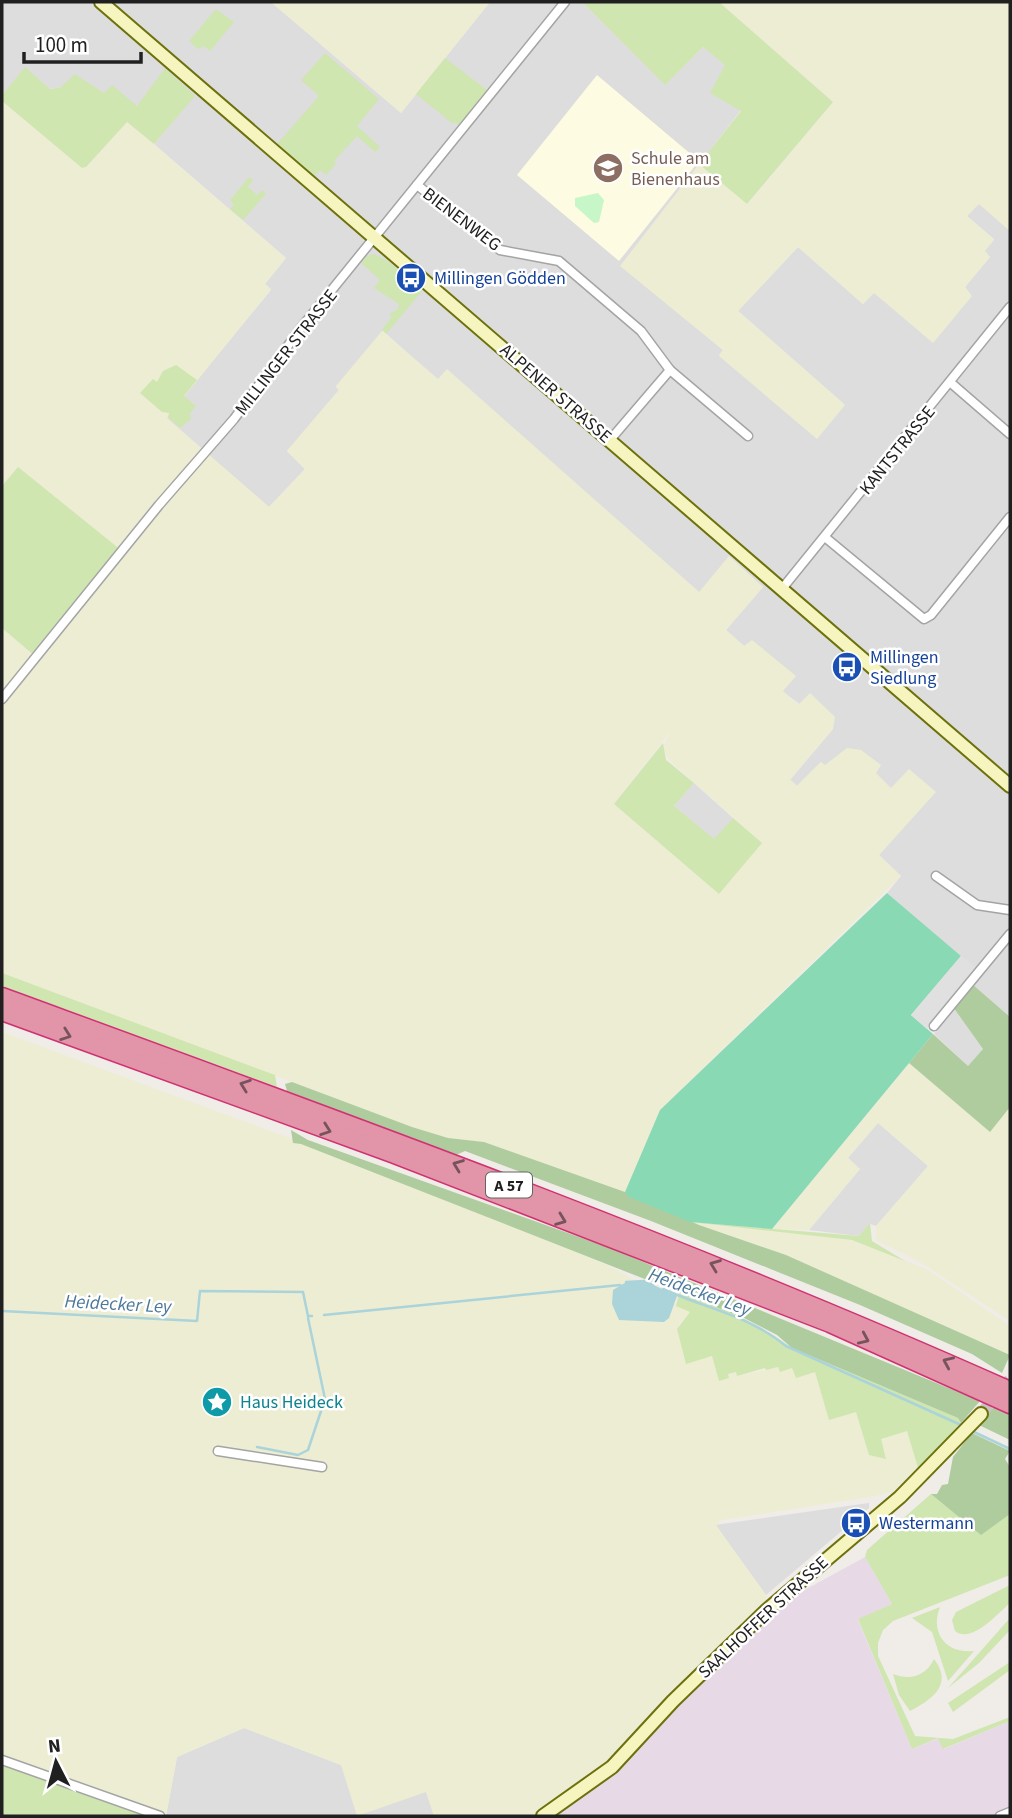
<svg xmlns="http://www.w3.org/2000/svg" width="1012" height="1818" viewBox="0 0 1012 1818" font-family="'Source Sans 3',sans-serif">
<rect width="100%" height="100%" fill="#f0ece7"/>
<g fill="#dedddd">
<polygon points="2,2 271,2 401,113 490,2 582,2 665,84 703,47 726,65 741,110 621,266 723,350 719,355 844,404 738,311 798,247 863,304 874,292 971,296 965,287 990,257 984,251 994,239 967,216 979,203 1010,231 1010,1017 967,980 976,969 887,893 901,876 879,855 935,792 891,789 875,773 881,765 825,766 821,762 797,786 790,780 833,729 782,691 795,676 744,646 726,630 763,587 729,557 700,593 447,370 438,380 383,331 336,387 339,390 287,451 305,469 269,507 166,418 271,290 265,284 286,258 154,144 194,96 184,87 138,106 104,93 61,87 50,89 25,68 2,95"/>
<polygon points="694,783 733,818 714,840 674,806"/>
<polygon points="953,1007 983,1049 968,1066 934,1034"/>
<polygon points="878,1123 928,1166 876,1226 870,1224 859,1236 809,1230 860,1169 848,1158"/>
<polygon points="869,1503 869,1508 766,1595 715,1525"/>
<polygon points="244,1728 341,1765 426,1791 434,1816 166,1816 177,1757"/>
</g>
<polygon fill="#e8d9e7" points="865,1557 892,1604 858,1620 912,1749 939,1738 944,1749 1010,1721 1010,1816 546,1816 768,1610"/>
<polygon fill="#fdfbe2" points="597,75 699,161 619,261 517,175"/>
<g fill="#ededd3" fill-rule="evenodd">
<polygon points="271,2 490,2 401,113"/>
<polygon points="719,2 1010,2 1010,231 979,204 967,216 994,240 985,251 990,257 965,287 972,296 933,343 874,293 863,304 798,247 738,311 845,405 817,439 719,356 723,350 620,266 699,164 748,204 833,102"/>
<path d="M2 101 82 168 86 167 127 121 286 258 265 284 271 289 167 418 269 507 305 469 287 451 339 390 336 386 382 331 438 379 447 369 699 592 729 556 763 587 726 630 744 646 752 640 796 676 783 691 798 705 810 693 835 717 833 729 790 779 797 786 821 762 825 765 847 748 861 750 881 765 876 773 891 788 909 769 936 792 879 855 901 876 660 1110 625 1192 484 1142 448 1138 412 1127 2 973V628L35 657 18 467 2 486ZM670 732 664 745 665 753 670 761 762 843 719 894 614 804Z"/>
<polygon points="2,1032 463,1202 611,1267 691,1312 678,1325 728,1374 736,1372 737,1376 779,1367 815,1372 856,1412 869,1455 886,1458 881,1439 907,1431 918,1468 894,1491 875,1496 722,1520 716,1525 766,1595 768,1610 612,1767 543,1816 434,1816 426,1792 357,1816 341,1765 244,1728 177,1757 166,1816 2,1760"/>
<polygon points="909,1063 990,1131 1010,1107 1010,1321 920,1262 876,1240 876,1226 928,1166 878,1123 848,1158 860,1169 809,1230 772,1229"/>
<polygon points="690,1222 851,1240 881,1250 928,1270 1010,1326 1010,1355 786,1255"/>
</g>
<g fill="#cfe6b0">
<polygon points="582,2 719,2 833,102 747,204 699,164 741,111 710,93 725,65 703,47 665,85"/>
<polygon points="216,9 234,22 210,51 204,46 198,49 189,41"/>
<polygon points="325,53 379,99 357,126 380,147 375,152 357,136 334,161 336,164 326,175 320,170 314,177 277,144 319,96 301,80"/>
<polygon points="445,58 487,90 459,126 455,122 453,124 416,94"/>
<polygon points="25,67 50,89 61,87 75,74 104,93 112,85 137,106 165,68 195,96 154,144 127,122 86,167 82,168 2,101 2,95"/>
<polygon points="249,177 253,180 248,187 257,195 262,190 266,194 243,220 230,209 234,205 230,200"/>
<polygon points="374,254 386,260 423,290 386,334 382,329 392,317 389,314 398,309 399,304 374,288 380,280 361,263 367,256"/>
<polygon points="176,365 197,380 184,396 196,406 190,413 191,419 180,428 168,417 169,413 162,412 140,393 153,379 157,382 163,371"/>
<polygon points="18,467 122,551 36,657 2,628 2,486"/>
<polygon points="663,743 666,760 694,783 674,806 714,839 733,818 762,843 719,894 614,804"/>
<polygon points="2,973 275,1075 277,1087 2,986"/>
<polygon points="690,1222 859,1236 870,1223 872,1241 905,1261 852,1240"/>
<path d="M679 1293C721 1306 757 1323 792 1348L958 1418 961 1423 918 1468 907 1431 881 1439 886 1459 869 1455 856 1412 829 1420 815 1372 796 1378 792 1368 780 1372 778 1367 766 1370 765 1368 737 1376 736 1372 728 1374 729 1378 719 1381 712 1356 686 1364 677 1329 690 1312 676 1306Z"/>
<polygon points="931,1494 981,1534 1010,1514 1010,1575 893,1621 883,1630 878,1643 878,1656 915,1736 953,1739 1010,1717 1010,1721 943,1749 938,1738 912,1749 858,1619 892,1604 865,1557 867,1550"/>
<path d="M1010 1585V1603C997 1614 972 1644 955 1631L952 1620 956 1612Z"/>
<path d="M940 1607C930 1632 945 1654 974 1651L948 1681 932 1632 912 1618Z"/>
<polygon points="1010,1618 1010,1630 979,1663 948,1688"/>
<path d="M934 1659C954 1685 931 1700 910 1711L899 1695 893 1674C910 1681 926 1676 934 1659Z"/>
<polygon points="1010,1662 1010,1670 953,1712 948,1703"/>
<polygon points="2,1760 160,1816 2,1816"/>
</g>
<g fill="#afcc9e">
<polygon points="972,984 1010,1017 1010,1107 990,1132 909,1063 933,1034 968,1066 983,1049 953,1007"/>
<polygon points="292,1082 412,1127 448,1138 484,1142 625,1192 699,1225 786,1255 1010,1355 1002,1373 972,1354 860,1305 651,1221 465,1151 456,1155 287,1091 285,1084"/>
<polygon points="291,1130 308,1140 607,1247 980,1401 961,1423 958,1418 792,1348 777,1335 744,1318 301,1144 293,1143"/>
<polygon points="994,1407 1010,1414 1010,1440 979,1425"/>
<polygon points="972,1433 1010,1451 1005,1459 1010,1467 1010,1514 981,1535 931,1494 937,1494 942,1485 948,1484 953,1457"/>
</g>
<polygon fill="#c7f6c8" points="598,193 604,200 599,222 594,223 575,206 575,198"/>
<polygon fill="#8ad9b5" points="887,893 961,956 911,1015 933,1034 772,1229 690,1222 629,1197 625,1192 660,1110"/>
<polygon fill="#e0e0e0" points="961,956 976,969 927,1029 911,1015"/>
<polygon fill="#aad3da" points="628,1281 645,1281 677,1296 669,1318 664,1322 619,1320 612,1304 613,1290"/>
<g fill="none" stroke-linecap="round" stroke-linejoin="round">
<g stroke="#aad3da" stroke-width="2.5">
<polyline points="626,1282 645,1281 653,1285"/>
<path d="M663 1289C705 1308 750 1316 786 1346L961 1425"/>
<polyline points="2,1311 197,1321 200,1291 303,1292 308,1316 312,1316"/>
<polyline points="324,1315 620,1285"/>
<polyline points="974,1432 1010,1449"/>
<polyline points="257,1447 298,1455 308,1450 325,1399 308,1318"/>
</g>
<polyline stroke="#c6c3bf" stroke-width="12" stroke-dasharray="12 6" stroke-linecap="butt" points="981,1414 1010,1380"/>
<g stroke="#a4a4a4" stroke-width="11">
<g id="street">
<polyline points="417,185 500,250 559,261 641,331 670,370 748,436"/>
<polyline points="951,383 1010,434"/>
<polyline points="610,440 670,370"/>
<polyline points="826,538 924,619 931,615 1010,517"/>
<polyline points="781,590 1010,307"/>
<polyline points="2,699 159,505 234,419 301,328 565,2"/>
<polyline points="936,876 977,905 1010,910"/>
<polyline points="934,1026 1010,934"/>
<polyline points="218,1451 322,1467"/>
<polyline points="2,1760 160,1816"/>
<polyline points="1000,1816 1010,1812"/>
</g>
</g>
<g stroke="#6d710c" stroke-width="16">
<g id="secondary">
<polyline points="101,2 1010,786"/>
<polyline points="543,1816 612,1767 673,1701 767,1610 900,1497 981,1414"/>
</g>
</g>
<g stroke="#d03173" stroke-width="19">
<g id="highway">
<path d="M2 996C340 1120 680 1243 1010 1390"/>
<polyline points="2,1012 392,1154 830,1324 1010,1405"/>
</g>
</g>
<use href="#street" stroke="#fff" stroke-width="8"/>
<use href="#secondary" stroke="#f6f5bf" stroke-width="12"/>
<use href="#highway" stroke="#e294a8" stroke-width="16"/>
</g>
<defs><path id="oneway-chevron" d="M-2-3.5L2.5 0L-2 3.5" fill="none" stroke-width="1.6" stroke-linecap="round" stroke-linejoin="round" transform="scale(1.75)"/></defs>
<g stroke="#77545d">
<use href="#oneway-chevron" transform="translate(66 1035) rotate(20)"/>
<use href="#oneway-chevron" transform="translate(245 1085) rotate(-160)"/>
<use href="#oneway-chevron" transform="translate(326 1130) rotate(20)"/>
<use href="#oneway-chevron" transform="translate(458 1165) rotate(-159)"/>
<use href="#oneway-chevron" transform="translate(561 1220) rotate(21)"/>
<use href="#oneway-chevron" transform="translate(715 1265) rotate(-159)"/>
<use href="#oneway-chevron" transform="translate(864 1339) rotate(24)"/>
<use href="#oneway-chevron" transform="translate(948 1362) rotate(-156)"/>
</g>
<defs>
<g id="school-disc" transform="scale(1.575)"><circle r="9.5" fill="#8d6e63" stroke="#fff"/><path d="M0-5L7-2L0 1L-7-2ZM-4 1L0 2.5L4 1V4Q0 6-4 4Z" fill="#fff"/></g>
<g id="bus-disc" transform="scale(1.575)"><circle r="9.5" fill="#1a4fb4" stroke="#fff"/><path d="M-5-6H5V4H4V6H2V4H-2V6H-4V4H-5ZM-3.5-4V0h7V-4ZM-3.5 1.2v1.5H-2V1.2ZM2 1.2v1.5H3.5V1.2Z" fill="#fff"/></g>
<g id="sight-disc" transform="scale(1.575)"><circle r="9.5" fill="#0f9aa8" stroke="#fff"/><path d="M0-6L1.8-2.2L6-1.7L2.9 1.2L3.7 5.4L0 3.3L-3.7 5.4L-2.9 1.2L-6-1.7L-1.8-2.2Z" fill="#fff"/></g>
</defs>
<g fill-rule="evenodd">
<use href="#school-disc" x="608" y="168"/>
<use href="#bus-disc" x="411" y="278"/>
<use href="#bus-disc" x="847" y="667"/>
<use href="#sight-disc" x="217" y="1402"/>
<use href="#bus-disc" x="856" y="1523"/>
</g>
<g text-anchor="middle" stroke-width="5" stroke-linejoin="round" paint-order="stroke">
<rect fill="#fff" stroke="#636363" stroke-width="2" x="486" y="1172.5" width="46" height="25" rx="5"/>
<g font-size="16" font-weight="bold" fill="#202020">
<text x="509" y="1191">A 57</text>
</g>
<g font-size="18" fill="#785e54" stroke="#fff" text-anchor="start">
<text x="631" y="164">Schule am<tspan x="631" dy="21">Bienenhaus</tspan></text>
</g>
<g font-size="18" fill="#202020" stroke="#fff">
<text transform="translate(462 219) rotate(37)" y="6">BIENENWEG</text>
<text transform="translate(286 352) rotate(-52)" y="6">MILLINGER STRASSE</text>
<text transform="translate(556 393) rotate(41)" y="6">ALPENER STRASSE</text>
<text transform="translate(897 450) rotate(-51)" y="6">KANTSTRASSE</text>
<text transform="translate(763 1617) rotate(-43)" y="6">SAALHOFFER STRASSE</text>
</g>
<g font-size="18" fill="#164399" stroke="#fff" text-anchor="start">
<text x="434" y="284">Millingen Gödden</text>
<text x="870" y="663">Millingen<tspan x="870" dy="21">Siedlung</tspan></text>
<text x="879" y="1529">Westermann</text>
</g>
<g font-size="18" fill="#0d838f" stroke="#fff" text-anchor="start">
<text x="240" y="1408">Haus Heideck</text>
</g>
<g font-size="19" font-style="italic" fill="#4c789b" stroke="#fff">
<text transform="translate(700 1291) rotate(20)" y="7">Heidecker Ley</text>
<text transform="translate(118 1303) rotate(3)" y="7">Heidecker Ley</text>
</g>
</g>
<rect width="1012" height="1818" fill="none" stroke="#202020" stroke-width="7"/>
<g transform="translate(56 1762) rotate(354)" stroke="#ffffff" stroke-width="5" paint-order="stroke">
<path d="M0-5L12 26L0 18L-12 26Z" fill="#202020"/>
<text y="-10" font-size="19" font-weight="bold" text-anchor="middle" fill="#202020">N</text>
</g>
<path d="M24 52v10h117v-10" fill="none" stroke="#202020" stroke-width="3.5"/>
<text x="35" y="52" font-size="21" fill="#202020" stroke="#ffffff" stroke-width="5" paint-order="stroke">100 m</text>
</svg>
